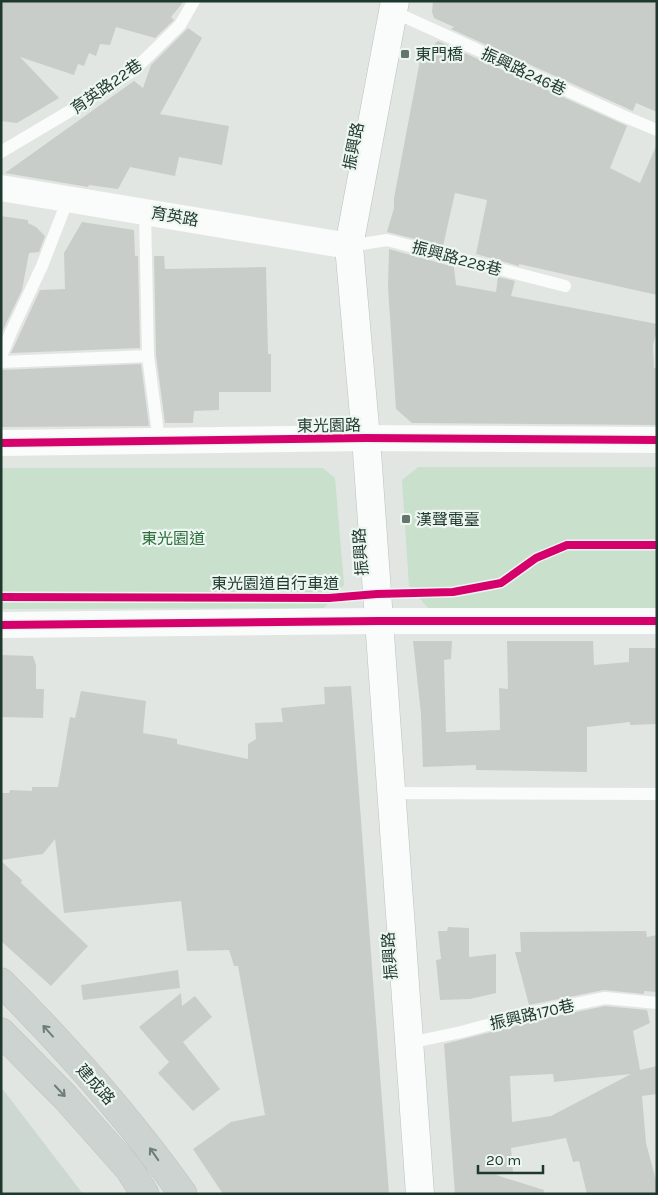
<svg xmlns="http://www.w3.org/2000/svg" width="658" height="1195" viewBox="0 0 658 1195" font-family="Karla,'Noto Sans TC',sans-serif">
<rect width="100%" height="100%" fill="#e1e6e3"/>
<polygon fill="#ced8d2" points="1,1087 83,1194 1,1194"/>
<g fill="#c9e0cd">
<polygon points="418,467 657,467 657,608 428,608 409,586 402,480"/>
<polygon points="1,468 323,468 335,478 344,585 324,608 1,609"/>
</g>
<g fill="#c8cdca" fill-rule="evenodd">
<polygon points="1,1 184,1 171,17 174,20 155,38 116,27 110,45 100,44 96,56 89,53 84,66 78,64 74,75 20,57 59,98 17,123 1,121"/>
<polygon points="433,1 657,1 657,112 636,103 633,111 451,29 454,27 434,18 432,12"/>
<polygon points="188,28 202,38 160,114 229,126 222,165 179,157 175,176 130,167 118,189 89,185 88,187 5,173 134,81 143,88 151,65"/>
<polygon points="438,41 627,126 610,168 640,183 657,144 657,295 519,264 519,266 476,254 487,200 455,193 443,246 387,232 394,208 394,198 421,55"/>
<polygon points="1,216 28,220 28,223 36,227 45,236 39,252 29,253 22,290 1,334"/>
<polygon points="82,222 134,230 135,256 138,256 140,348 11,353 40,290 65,289 64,253"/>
<polygon points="389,249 454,267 456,285 496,292 498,277 515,281 511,296 657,324 657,331 653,345 654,368 657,368 657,425 412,423 396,409 388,287"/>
<polygon points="154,256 164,256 165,269 266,267 268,354 271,354 271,392 219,392 219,410 194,411 193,423 165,423 156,355"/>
<polygon points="141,364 149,426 1,427 1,370"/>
<polygon points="413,641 452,641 451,659 444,660 446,732 500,730 499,688 508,689 507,641 593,641 594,665 629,662 629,648 657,648 657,724 630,725 630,722 587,727 587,772 476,770 476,765 423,767 421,714"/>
<polygon points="1,655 33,656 36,665 36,689 44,689 43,718 1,717"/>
<polygon points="351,686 389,1194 223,1194 193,1149 231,1122 265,1115 238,966 234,966 229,950 187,951 181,901 64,913 55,839 43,854 1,860 1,793 9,793 10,790 32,791 32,787 58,787 70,717 75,718 81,691 146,701 143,733 177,739 177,744 248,759 248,744 256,739 255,723 283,722 281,708 325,704 324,687"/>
<polygon points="1,861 22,880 21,883 88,946 51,986 1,941"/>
<polygon points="448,927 469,928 469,957 496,954 496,993 470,999 440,1000 436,960 441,959 438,931 447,931"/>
<polygon points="646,931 647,937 657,935 657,992 644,991 644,994 604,990 529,1005 515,952 521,952 520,932"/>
<polygon points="178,970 180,988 83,1000 81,985"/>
<polygon points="181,993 182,1006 195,996 212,1017 183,1042 220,1089 193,1111 158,1073 169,1062 139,1027"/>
<path d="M605 1006 647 1010 650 1023 633 1031 640 1070 657 1066V1094L642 1096 646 1143 657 1184V1194H587L579 1161 573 1162 566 1138 511 1148 513 1172 496 1175 544 1190 543 1194H455L444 1044 538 1020ZM553 1074 554 1082 631 1074 551 1116 512 1122 510 1076Z"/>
</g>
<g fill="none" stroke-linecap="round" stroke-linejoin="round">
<g stroke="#bac3be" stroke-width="29">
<polyline id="secondary" points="395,1 349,246 366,438 420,1194"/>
</g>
<g stroke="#bbc3bf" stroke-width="29">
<g id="primary">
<path d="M1 982C67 1048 129 1118 183 1194"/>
<polyline points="1,1032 66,1098 129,1169 145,1194"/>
</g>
</g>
<g stroke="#fafbfb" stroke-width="12">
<polyline points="392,11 621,115 657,130"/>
<polyline points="1,152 80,105 134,70 180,25 194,1"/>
<polyline points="145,211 148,356 159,441"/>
<polyline points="349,246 387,240 565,286"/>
<polyline points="1,357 11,332 42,266 68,199"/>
<polyline points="1,362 148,356"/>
<polyline points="391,793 657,794"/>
<polyline points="409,1043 461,1032 536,1012 605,998 657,1003"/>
</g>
<g stroke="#fafbfb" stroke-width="26">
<polyline points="1,188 349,246"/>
<polyline points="1,443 366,438 657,440"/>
<polyline points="1,625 378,621 657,621"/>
</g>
<use href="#secondary" stroke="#fafbfb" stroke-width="28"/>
<use href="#primary" stroke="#ccd3d0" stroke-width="28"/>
<g stroke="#eef6f1" stroke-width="11">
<g id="cycleway">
<polyline points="1,443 366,438 657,440"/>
<polyline points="1,597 329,598 377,594 453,592 501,583 536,558 567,545 657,545"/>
<polyline points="1,625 378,621 657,621"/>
</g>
</g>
<use href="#cycleway" stroke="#d6006c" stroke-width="8"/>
</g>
<defs><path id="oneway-shaft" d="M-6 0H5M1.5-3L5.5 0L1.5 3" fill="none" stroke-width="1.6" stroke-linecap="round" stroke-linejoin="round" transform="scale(1.25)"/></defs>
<g stroke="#6d7e77">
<use href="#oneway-shaft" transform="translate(48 1031) rotate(-132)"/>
<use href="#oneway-shaft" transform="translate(60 1091) rotate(47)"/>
<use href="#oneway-shaft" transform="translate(154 1154) rotate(-125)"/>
</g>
<g fill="#63756d" stroke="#eef6f1" stroke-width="2">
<rect x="400" y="49" width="10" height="10" rx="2.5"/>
<rect x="401" y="514" width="10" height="10" rx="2.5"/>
</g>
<g text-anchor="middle" stroke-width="4.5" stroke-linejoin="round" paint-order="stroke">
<g font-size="16" fill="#1f382e" stroke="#eef6f1" text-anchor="start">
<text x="415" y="60">東門橋</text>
<text x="416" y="525">漢聲電臺</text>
</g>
<g font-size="16" fill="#1f382e" stroke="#eef6f1">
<text transform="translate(524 71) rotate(25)" y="6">振興路246巷</text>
<text transform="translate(106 86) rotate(-35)" y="6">育英路22巷</text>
<text transform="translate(353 146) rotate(-79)" y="6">振興路</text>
<text transform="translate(175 216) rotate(10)" y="6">育英路</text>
<text transform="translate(457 258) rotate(15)" y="6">振興路228巷</text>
<text transform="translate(329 425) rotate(-1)" y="6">東光園路</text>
<text transform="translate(360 552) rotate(-94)" y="6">振興路</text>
<text x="275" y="589">東光園道自行車道</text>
<text transform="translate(389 956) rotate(-94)" y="6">振興路</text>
<text transform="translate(532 1014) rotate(-13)" y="6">振興路170巷</text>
<text transform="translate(96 1084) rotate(48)" y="6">建成路</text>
</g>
<g font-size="16" fill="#2a6e3b" stroke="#eef6f1">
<text x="173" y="544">東光園道</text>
</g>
</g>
<rect width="658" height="1195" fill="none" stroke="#1f382e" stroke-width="5"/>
<path d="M478 1165v8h65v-8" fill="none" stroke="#1f382e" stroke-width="2.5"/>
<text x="486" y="1165" font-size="15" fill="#1f382e" stroke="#eef6f1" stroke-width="4" paint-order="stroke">20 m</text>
</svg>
